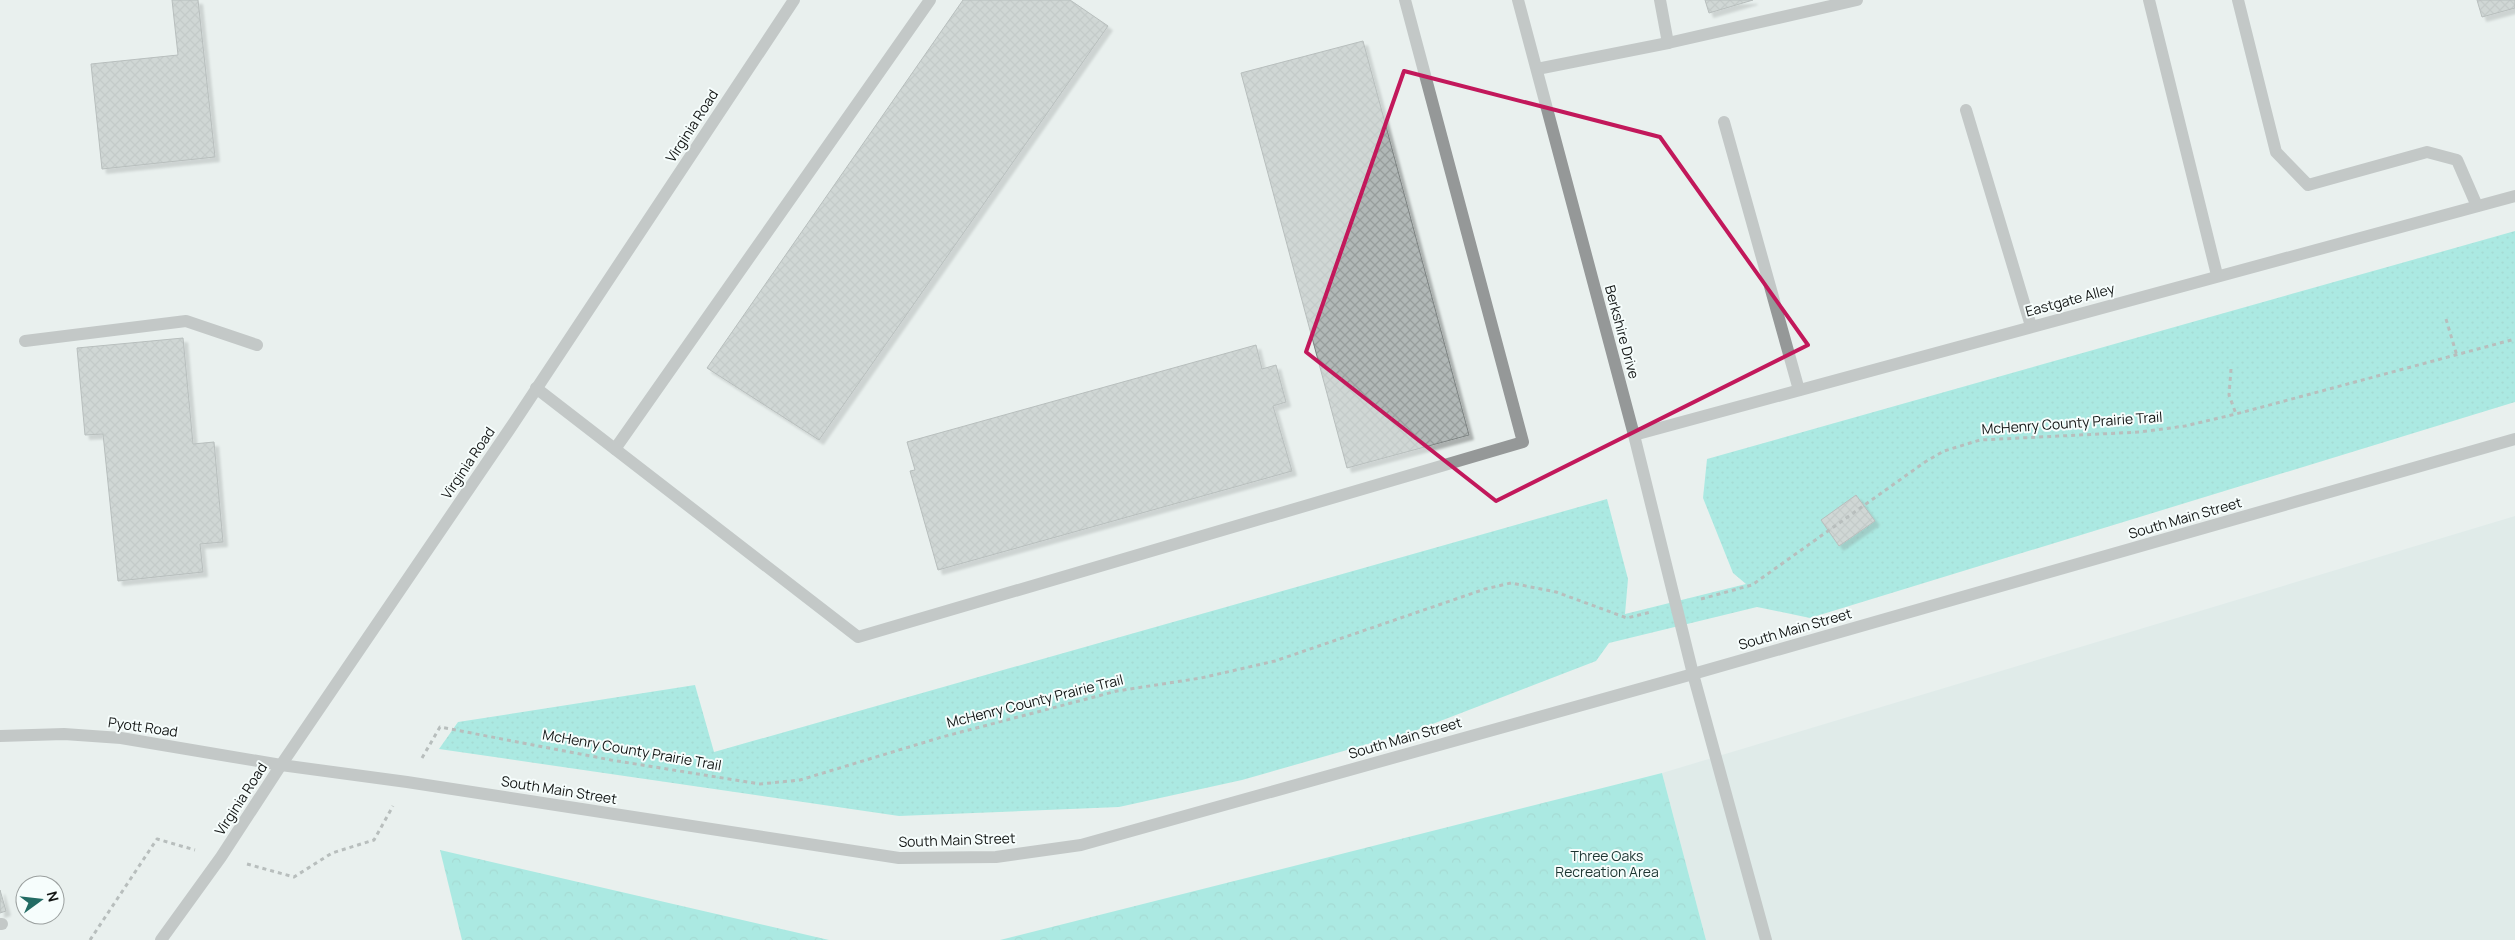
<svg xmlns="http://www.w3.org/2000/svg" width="2515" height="940" viewBox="0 0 2515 940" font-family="Manrope,sans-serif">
<defs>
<pattern id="grass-dots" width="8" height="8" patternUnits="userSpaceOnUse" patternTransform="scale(1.25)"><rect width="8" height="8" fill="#61e1d2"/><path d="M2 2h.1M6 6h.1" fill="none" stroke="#53c0b3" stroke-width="1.8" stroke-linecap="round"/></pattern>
<pattern id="park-crowns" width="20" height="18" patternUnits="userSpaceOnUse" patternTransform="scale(1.25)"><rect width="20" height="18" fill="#61e1d2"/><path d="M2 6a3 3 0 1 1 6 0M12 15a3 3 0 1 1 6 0" fill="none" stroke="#53c0b3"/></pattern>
<pattern id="building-cross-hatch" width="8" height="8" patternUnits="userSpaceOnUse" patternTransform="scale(1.25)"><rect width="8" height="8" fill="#b1b8b7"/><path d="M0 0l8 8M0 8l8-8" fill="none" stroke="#979d9c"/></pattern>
<filter id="shadow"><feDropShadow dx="4.5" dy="4.5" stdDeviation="1" flood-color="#0004"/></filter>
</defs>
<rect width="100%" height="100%" fill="#e9f0ee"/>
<polygon fill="#d5e5e3" points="2515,516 2515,940 1706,940 1662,773"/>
<polygon fill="url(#grass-dots)" points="2515,231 2515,402 1810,618 1757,607 1609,643 1596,661 1417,730 1242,780 1119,807 899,816 439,749 458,722 695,685 714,752 1607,499 1628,579 1625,614 1746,584 1733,573 1703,498 1707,459"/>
<g fill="url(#park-crowns)">
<polygon points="1662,773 1706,940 1000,940"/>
<polygon points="440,850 829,940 462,940"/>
</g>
<g fill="url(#building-cross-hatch)" stroke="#7c8281" filter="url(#shadow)">
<polygon points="172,0 198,0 215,157 102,169 91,64 178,55"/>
<polygon points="963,0 1070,0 1108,26 819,440 707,368"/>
<polygon points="1705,0 1753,0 1709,13"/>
<polygon points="2477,0 2515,0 2515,8 2482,17"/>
<polygon points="1363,41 1469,435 1347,468 1241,73"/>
<polygon points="183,338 193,444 214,442 223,542 200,544 203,572 118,581 103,434 85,435 77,348"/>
<polygon points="1256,345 1262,369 1276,365 1286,402 1273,406 1292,471 938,570 910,471 915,470 907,442"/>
<polygon points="1856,495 1875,521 1839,546 1821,520"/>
<polygon points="0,890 6,911 0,913"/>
</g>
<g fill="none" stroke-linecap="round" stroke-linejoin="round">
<g stroke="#7d8281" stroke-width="3" stroke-dasharray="4 4" stroke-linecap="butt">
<polyline points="2446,319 2457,356"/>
<polyline points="2231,369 2229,395 2236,414"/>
<polyline points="1701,599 1752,585 1925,462 1944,451 1980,440 2140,432 2185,426 2236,414 2515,339"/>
<polyline points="422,758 440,727 611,760 760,784 800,780 942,737 1117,691 1201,678 1275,661 1485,589 1511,583 1556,592 1627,618 1651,612"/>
<polyline points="247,864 294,877 332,853 374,840 393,806"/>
<polyline points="90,940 157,839 195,850"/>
</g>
<g stroke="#959898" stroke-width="12">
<polyline points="1518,0 1634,435 1693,674 1766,940"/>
<polyline points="1660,0 1668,43"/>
<polyline points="2149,0 2217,275"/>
<polyline points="2238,0 2276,152 2308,185 2427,152 2457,160 2477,206"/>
<polyline points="1537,69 1668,43 1857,0"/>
<polyline points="1966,110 2031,326"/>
<polyline points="1724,122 1799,390"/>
<polyline points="25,341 186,321 257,345"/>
<polyline points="536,388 858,637 1523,442 1405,0"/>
<polyline points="1634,435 2515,196"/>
<polyline points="615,449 930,0"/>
<polyline points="0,736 64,734 121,738 281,765 407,782 899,858 996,857 1081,845 1693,674 2515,439"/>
<polyline points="0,924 2,924"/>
<polyline points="161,940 221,857 281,765 509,430 794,0"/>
</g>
</g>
<path d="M0 0H2515V940H0ZM1404 71 1660 137 1808 345 1496 501 1306 352Z" fill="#e9f0ee" fill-opacity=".55" fill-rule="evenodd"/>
<path fill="none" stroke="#c2185b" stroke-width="4" stroke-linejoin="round" d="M1404 71 1660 137 1808 345 1496 501 1306 352Z"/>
<g text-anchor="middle" stroke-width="4" stroke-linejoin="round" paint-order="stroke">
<g font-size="14" fill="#121514" stroke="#f6fdfc">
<text transform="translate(692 126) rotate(-57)" y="5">Virginia Road</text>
<text transform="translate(2070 300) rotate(-15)" y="5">Eastgate Alley</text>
<text transform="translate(1622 332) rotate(75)" y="5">Berkshire Drive</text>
<text transform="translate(2072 423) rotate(-4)" y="5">McHenry County Prairie Trail</text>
<text transform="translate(468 463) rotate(-56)" y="5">Virginia Road</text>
<text transform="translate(2185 518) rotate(-16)" y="5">South Main Street</text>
<text transform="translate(1795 629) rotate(-16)" y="5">South Main Street</text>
<text transform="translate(1035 701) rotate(-14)" y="5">McHenry County Prairie Trail</text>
<text transform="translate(143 727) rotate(8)" y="5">Pyott Road</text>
<text transform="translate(1405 738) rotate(-16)" y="5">South Main Street</text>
<text transform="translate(632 750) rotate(10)" y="5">McHenry County Prairie Trail</text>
<text transform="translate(559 790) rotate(9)" y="5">South Main Street</text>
<text transform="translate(241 799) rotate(-57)" y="5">Virginia Road</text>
<text transform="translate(957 840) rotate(-2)" y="5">South Main Street</text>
</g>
<g font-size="14" fill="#1d3532" stroke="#f6fdfc">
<text x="1607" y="861">Three Oaks<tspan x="1607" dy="16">Recreation Area</tspan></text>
</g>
</g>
<g transform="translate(40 900) rotate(75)"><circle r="24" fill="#f6fdfc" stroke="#9ba09f"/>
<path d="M0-4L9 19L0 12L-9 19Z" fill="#226b63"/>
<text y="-8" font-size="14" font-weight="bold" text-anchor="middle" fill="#121514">N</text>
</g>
</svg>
